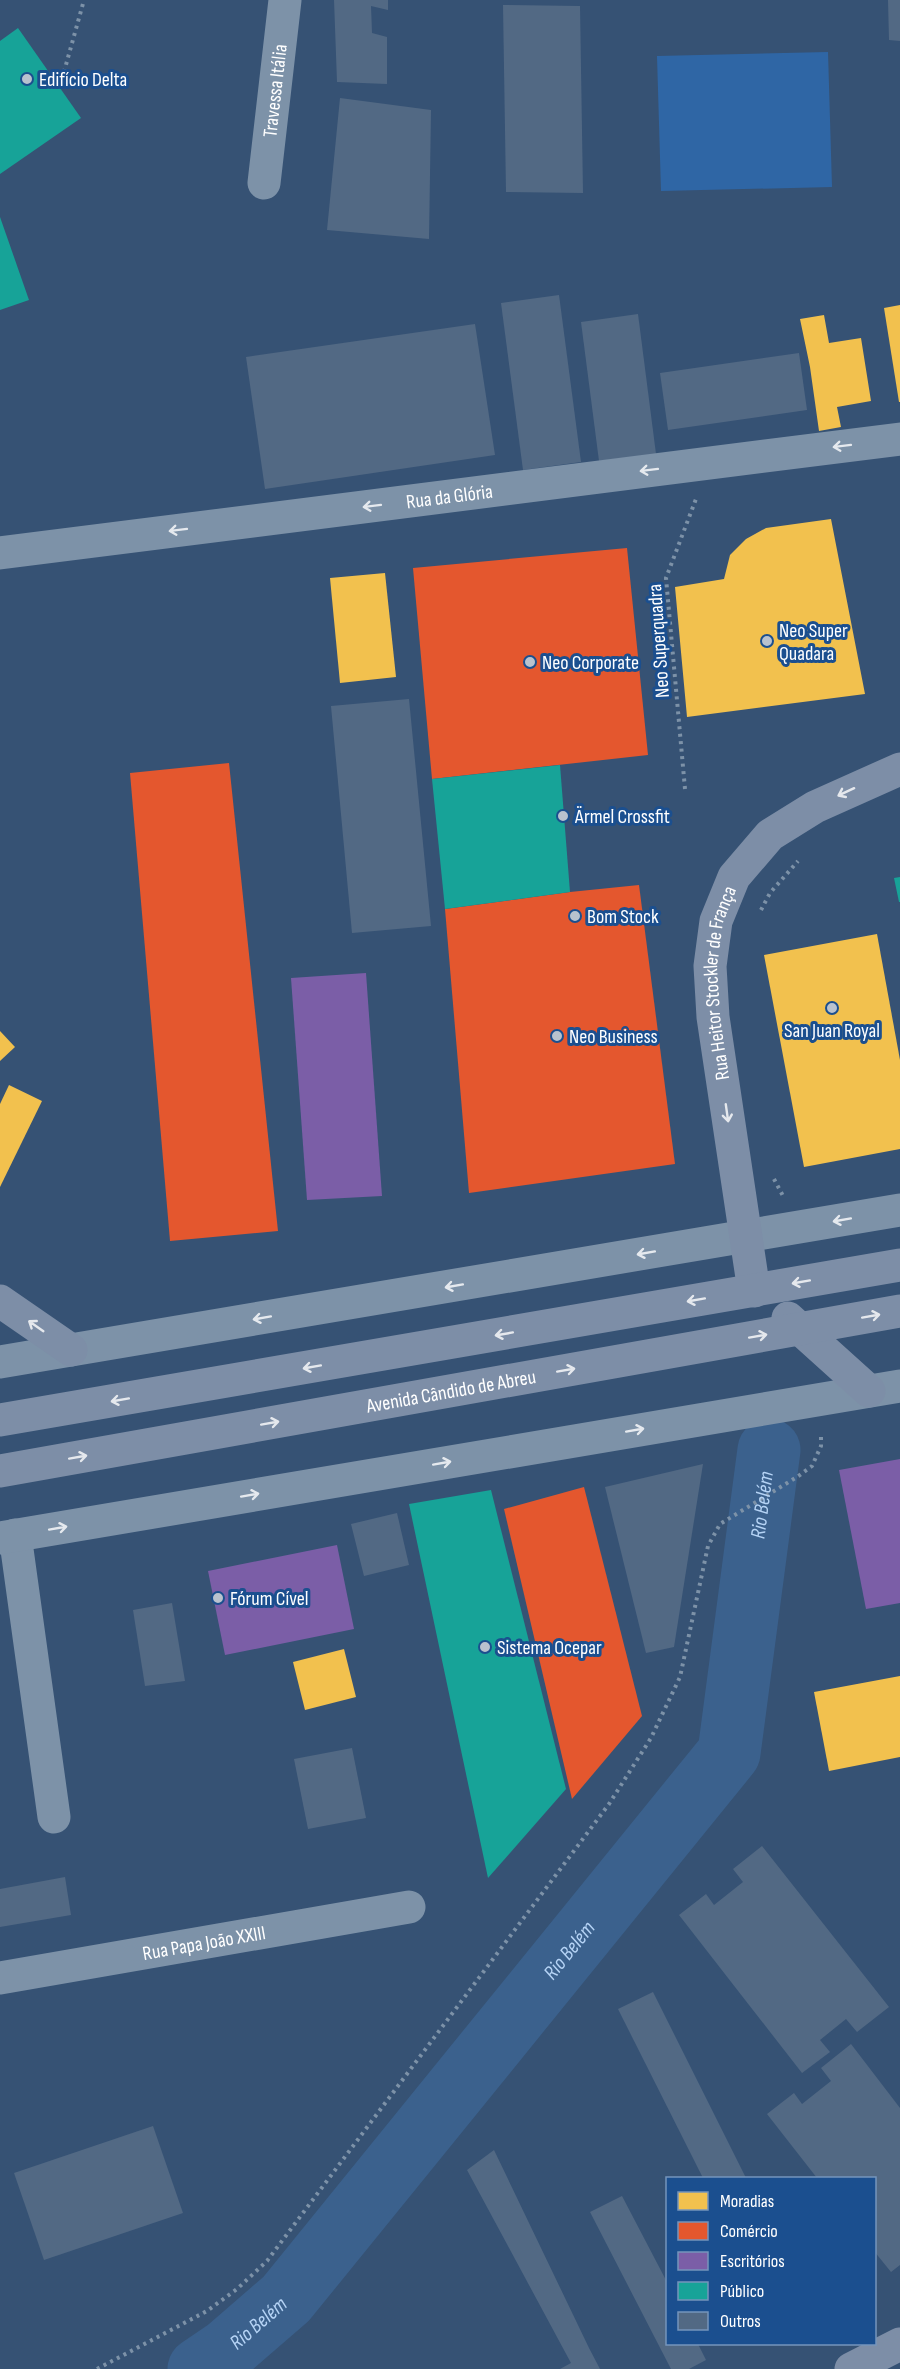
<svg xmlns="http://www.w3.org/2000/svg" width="900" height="2369" viewBox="0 0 900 2369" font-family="'Sofia Sans Condensed',sans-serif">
<rect width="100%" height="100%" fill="#365274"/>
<polygon fill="#2f66a5" points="828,52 832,187 661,191 657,56"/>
<g fill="#f2c14e">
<polygon points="900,305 900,402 899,402 884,308"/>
<polygon points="824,315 829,343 861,338 871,401 837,407 841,427 819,431 810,367 800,319"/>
<polygon points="831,519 865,694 687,717 675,587 724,579 730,555 746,539 766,528"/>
<polygon points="385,573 396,677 340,683 330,578"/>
<polygon points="877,934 900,1060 900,1149 804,1167 764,955"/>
<polygon points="0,1031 15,1047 0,1061"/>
<polygon points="9,1085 42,1101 0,1187 0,1104"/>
<polygon points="344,1649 356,1697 305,1710 293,1662"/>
<polygon points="900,1676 900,1757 829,1771 814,1692"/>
</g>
<g fill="#e4572e">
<polygon points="627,548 648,755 432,779 413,568"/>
<polygon points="229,763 278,1231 170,1241 130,773"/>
<polygon points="639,885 675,1164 469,1193 445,909 570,892"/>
<polygon points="584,1487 642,1716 572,1799 504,1509"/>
</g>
<g fill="#7b5ea7">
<polygon points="366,973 382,1196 307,1200 291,978"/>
<polygon points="900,1459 900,1603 866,1609 839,1470"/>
<polygon points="337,1545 354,1629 225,1655 208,1571"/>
</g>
<g fill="#17a398">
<polygon points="18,28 81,118 0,174 0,41"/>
<polygon points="0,217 29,300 0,310"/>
<polygon points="560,765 570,892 445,909 432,779"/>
<polygon points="900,877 900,902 899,902 894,878"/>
<polygon points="491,1490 566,1789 488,1878 409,1504"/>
</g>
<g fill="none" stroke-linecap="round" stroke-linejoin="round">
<path stroke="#3b618d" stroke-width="63" id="s1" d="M199 2369 227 2350 286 2299 729 1753 769 1450"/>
</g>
<g fill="#526984">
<polygon points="334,0 388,0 388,10 371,6 372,33 387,37 387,84 337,82"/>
<polygon points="888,0 900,0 900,41 889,40"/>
<polygon points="503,5 580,6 583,193 506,192"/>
<polygon points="340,98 431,110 429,239 327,230"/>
<polygon points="559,295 581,462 523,470 501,303"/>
<polygon points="638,314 656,454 599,461 581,322"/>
<polygon points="475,324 495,455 265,489 246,357"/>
<polygon points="799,353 807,410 668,430 660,373"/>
<polygon points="409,699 431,926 352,933 331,706"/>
<polygon points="703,1464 674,1647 646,1653 605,1487"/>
<polygon points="397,1513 409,1565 364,1576 351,1524"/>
<polygon points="172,1603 185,1681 145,1686 133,1610"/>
<polygon points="352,1748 366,1818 308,1829 294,1759"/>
<polygon points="762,1846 889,2007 857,2032 846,2019 820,2040 830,2052 802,2073 679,1915 706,1894 714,1905 743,1882 733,1869"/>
<polygon points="65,1877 71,1915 0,1927 0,1889"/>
<polygon points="653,1992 746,2178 703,2178 618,2009"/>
<polygon points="851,2044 900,2108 900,2265 891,2272 874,2251 874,2178 817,2178 767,2114 794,2093 802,2104 831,2081 821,2068"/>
<polygon points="153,2126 183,2213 44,2260 14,2173"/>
<polygon points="494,2150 589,2348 600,2369 560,2369 571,2363 467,2170"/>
<polygon points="622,2196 668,2284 668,2344 698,2344 706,2360 689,2369 671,2369 590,2212"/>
</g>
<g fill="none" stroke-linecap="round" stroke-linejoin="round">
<g stroke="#7d92a8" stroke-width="4" stroke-dasharray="3 4.5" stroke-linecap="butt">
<polyline points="64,72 84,0"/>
<polyline points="685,789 666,578 696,499"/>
<polyline points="761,910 770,893 798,861"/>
<polyline points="774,1179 783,1196"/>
<polyline points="97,2369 207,2311 237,2289 267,2261 609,1804 651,1738 680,1677 708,1546 720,1524 797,1477 812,1466 821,1446 821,1434"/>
</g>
<g stroke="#7d92a8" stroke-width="33">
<path id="s2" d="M264 183 285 0"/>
<path id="s3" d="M0 553 900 439"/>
<polyline points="0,1362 900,1210"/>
<polyline points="15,1535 54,1817"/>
<polyline points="0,1538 900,1386"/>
<path id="s4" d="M0 1978 409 1907"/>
</g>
<g stroke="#7d8ea7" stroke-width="33">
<path id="s5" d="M754 1291 713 1017 710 966 716 921 734 877 770 835 815 807 900 769"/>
<polyline points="0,1301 71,1350"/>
<polyline points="788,1318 869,1391"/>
<polyline points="0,1420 900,1265"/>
<path id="s6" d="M0 1471 900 1311"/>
<polyline points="851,2369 900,2344"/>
</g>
</g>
<defs><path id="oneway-shaft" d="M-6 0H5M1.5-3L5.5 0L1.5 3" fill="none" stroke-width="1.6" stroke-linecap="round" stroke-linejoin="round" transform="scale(1.5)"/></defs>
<g stroke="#e5e9ee">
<use href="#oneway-shaft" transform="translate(842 446) rotate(173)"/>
<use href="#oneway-shaft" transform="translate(649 470) rotate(173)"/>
<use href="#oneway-shaft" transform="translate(372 506) rotate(173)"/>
<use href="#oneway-shaft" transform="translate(178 530) rotate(173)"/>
<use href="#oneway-shaft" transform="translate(842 1220) rotate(170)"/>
<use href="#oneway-shaft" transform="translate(646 1253) rotate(170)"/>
<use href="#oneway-shaft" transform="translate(454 1286) rotate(170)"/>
<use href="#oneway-shaft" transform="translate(262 1318) rotate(170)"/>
<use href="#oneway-shaft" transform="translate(635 1430) rotate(-10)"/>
<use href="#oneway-shaft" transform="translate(442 1463) rotate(-10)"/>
<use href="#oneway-shaft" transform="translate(250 1495) rotate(-10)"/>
<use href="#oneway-shaft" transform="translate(58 1528) rotate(-10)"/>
</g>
<g stroke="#e5e8ed">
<use href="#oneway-shaft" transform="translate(846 792) rotate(155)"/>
<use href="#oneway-shaft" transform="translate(727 1113) rotate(82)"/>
<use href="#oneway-shaft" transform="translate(801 1282) rotate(170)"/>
<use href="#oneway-shaft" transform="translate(696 1300) rotate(170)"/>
<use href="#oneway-shaft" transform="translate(871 1316) rotate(-10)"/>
<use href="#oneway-shaft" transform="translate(36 1326) rotate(-145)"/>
<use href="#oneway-shaft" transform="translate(504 1334) rotate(170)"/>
<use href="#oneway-shaft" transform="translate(758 1336) rotate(-10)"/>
<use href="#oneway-shaft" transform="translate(312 1367) rotate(170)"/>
<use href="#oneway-shaft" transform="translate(566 1370) rotate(-10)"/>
<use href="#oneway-shaft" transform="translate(120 1400) rotate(170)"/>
<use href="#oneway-shaft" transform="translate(270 1423) rotate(-10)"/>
<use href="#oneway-shaft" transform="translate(78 1457) rotate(-10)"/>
</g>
<g fill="#b9c2ce" stroke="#1b4f8f" stroke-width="2">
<circle cx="27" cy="79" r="6"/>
<circle cx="767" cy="641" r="6"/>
<circle cx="530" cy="662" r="6"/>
<circle cx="563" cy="816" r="6"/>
<circle cx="575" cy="916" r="6"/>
<circle cx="832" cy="1008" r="6"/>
<circle cx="557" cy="1036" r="6"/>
<circle cx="218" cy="1598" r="6"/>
<circle cx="485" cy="1647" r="6"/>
</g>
<g text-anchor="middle" stroke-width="6" stroke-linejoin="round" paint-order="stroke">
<g font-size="20" fill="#fff" stroke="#1b4f8f" text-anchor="start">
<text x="39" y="86">Edifício Delta</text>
<text x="779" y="637">Neo Super<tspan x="779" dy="23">Quadara</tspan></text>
<text x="542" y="669">Neo Corporate</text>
<text x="575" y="823">Ärmel Crossfit</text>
<text x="587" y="923">Bom Stock</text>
<text x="832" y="1037" text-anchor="middle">San Juan Royal</text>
<text x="569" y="1043">Neo Business</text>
<text x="230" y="1605">Fórum Cível</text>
<text x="497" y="1654">Sistema Ocepar</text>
</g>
<g font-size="20" fill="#fff" stroke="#1b4f8f">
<text dy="7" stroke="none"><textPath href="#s2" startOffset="93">Travessa Itália</textPath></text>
<text dy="7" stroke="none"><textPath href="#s3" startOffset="453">Rua da Glória</textPath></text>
<text transform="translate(658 641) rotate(-94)" y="7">Neo Superquadra</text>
<text dy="7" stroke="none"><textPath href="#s5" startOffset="312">Rua Heitor Stockler de França</textPath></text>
<text dy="7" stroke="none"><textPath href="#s6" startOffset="458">Avenida Cândido de Abreu</textPath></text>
<text dy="7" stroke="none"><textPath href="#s4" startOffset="207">Rua Papa João XXIII</textPath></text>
</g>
<g font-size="21" font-style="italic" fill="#b5d3f5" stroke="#1b4f8f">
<text dy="7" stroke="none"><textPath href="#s1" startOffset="1065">Rio Belém</textPath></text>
<text dy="7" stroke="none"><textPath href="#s1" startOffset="561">Rio Belém</textPath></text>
<text dy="7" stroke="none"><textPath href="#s1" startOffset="75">Rio Belém</textPath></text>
</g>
</g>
<rect x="666" y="2177" width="210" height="168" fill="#1b4f8f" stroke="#7695bc" stroke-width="1.5"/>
<rect x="678" y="2192" width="30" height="18" fill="#f2c14e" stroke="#7695bc" stroke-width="1.5"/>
<text x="720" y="2207" font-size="18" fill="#ffffff">Moradias</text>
<rect x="678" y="2222" width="30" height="18" fill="#e4572e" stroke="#7695bc" stroke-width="1.5"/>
<text x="720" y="2237" font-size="18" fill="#ffffff">Comércio</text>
<rect x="678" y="2252" width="30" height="18" fill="#7b5ea7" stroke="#7695bc" stroke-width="1.5"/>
<text x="720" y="2267" font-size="18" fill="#ffffff">Escritórios</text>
<rect x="678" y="2282" width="30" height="18" fill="#17a398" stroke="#7695bc" stroke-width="1.5"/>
<text x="720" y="2297" font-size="18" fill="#ffffff">Público</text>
<rect x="678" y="2312" width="30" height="18" fill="#526984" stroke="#7695bc" stroke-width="1.5"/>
<text x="720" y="2327" font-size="18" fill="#ffffff">Outros</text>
</svg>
